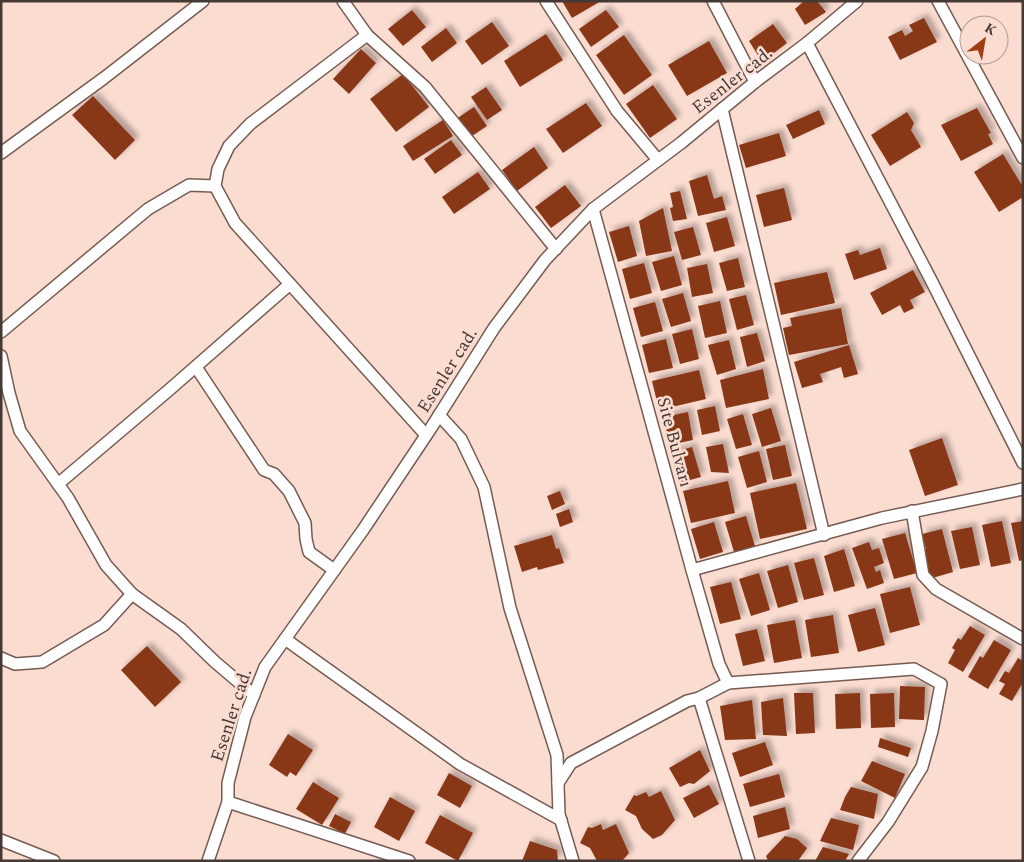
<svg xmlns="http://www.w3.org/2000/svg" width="1024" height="862" viewBox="0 0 1024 862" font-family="Spectral,serif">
<defs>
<filter id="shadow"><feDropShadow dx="4.5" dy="-4.5" stdDeviation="2.5" flood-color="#0004"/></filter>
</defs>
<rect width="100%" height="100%" fill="#fbdcd1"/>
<g fill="#883718" filter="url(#shadow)">
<polygon points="562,1 601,1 572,18"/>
<polygon points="804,1 817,1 826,12 805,25 795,9"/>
<polygon points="412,10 426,27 403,46 388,29"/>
<polygon points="606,10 619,27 591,47 579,29"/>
<polygon points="924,18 937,42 900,60 888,37 902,30 905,36 913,31 909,25"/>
<polygon points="492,22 509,46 482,65 465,41"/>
<polygon points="773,24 787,43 762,62 749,41"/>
<polygon points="446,28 457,43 432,62 421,47"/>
<polygon points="546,34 563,60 520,87 504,61"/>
<polygon points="624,35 652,75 624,95 596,55"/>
<polygon points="709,41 727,73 687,96 668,65"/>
<polygon points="361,49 376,63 349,94 333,79"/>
<polygon points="403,74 429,107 396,132 370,99"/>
<polygon points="653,85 677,119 650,138 626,104"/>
<polygon points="486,87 502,110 487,120 471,97"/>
<polygon points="93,96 135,140 115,160 72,115"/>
<polygon points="586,103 602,126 563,153 546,129"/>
<polygon points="474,107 487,126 469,138 456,119"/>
<polygon points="977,108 991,133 988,134 993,144 961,161 941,125"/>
<polygon points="819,110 825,124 793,139 786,125"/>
<polygon points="907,112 914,123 911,130 921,147 890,166 871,135"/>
<polygon points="443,120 453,136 413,161 403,146"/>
<polygon points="779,133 786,156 746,168 739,145"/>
<polygon points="451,140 462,155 435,174 424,159"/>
<polygon points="534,147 548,168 517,191 502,170"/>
<polygon points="1003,154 1023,187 1023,197 999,212 974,172"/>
<polygon points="478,172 490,189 454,214 442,197"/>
<polygon points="707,175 714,199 722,196 726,210 698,216 689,181"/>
<polygon points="565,185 581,206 551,228 535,207"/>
<polygon points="784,188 792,220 764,227 756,195"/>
<polygon points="680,191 687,219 673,221 670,208 673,207 670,193"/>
<polygon points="663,208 672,251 646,256 639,221"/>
<polygon points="727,217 735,246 714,252 706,223"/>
<polygon points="629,226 637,256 618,262 609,232"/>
<polygon points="693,227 701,255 682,260 674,232"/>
<polygon points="880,248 887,269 854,280 845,254 858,250 860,255"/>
<polygon points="674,256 682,285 661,291 652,262"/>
<polygon points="738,258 745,287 727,291 719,263"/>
<polygon points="644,263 652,293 630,299 622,269"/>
<polygon points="707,264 713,293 692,297 687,268"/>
<polygon points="913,270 925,292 910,300 914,308 904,313 900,305 882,315 870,293"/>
<polygon points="827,272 835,303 781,315 774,283"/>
<polygon points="683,293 691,321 671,327 662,299"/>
<polygon points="746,295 754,325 737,330 729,299"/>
<polygon points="720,301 727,333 705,338 698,306"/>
<polygon points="655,302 663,331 641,337 633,308"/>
<polygon points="841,308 848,344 789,355 783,328 792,326 790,318"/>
<polygon points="692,329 699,359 680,364 672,334"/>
<polygon points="757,333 765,361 747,367 740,337"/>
<polygon points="666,339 673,368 649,373 642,345"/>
<polygon points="729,340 736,369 717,375 708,345"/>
<polygon points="849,345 858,374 844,378 841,367 820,374 823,382 802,388 794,362"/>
<polygon points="763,369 769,399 726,408 720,380"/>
<polygon points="699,370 706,399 659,410 652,381"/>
<polygon points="715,406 720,431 702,435 697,410"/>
<polygon points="771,408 781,441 762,447 752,414"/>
<polygon points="688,412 693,440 669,445 664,417"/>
<polygon points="743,414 752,445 736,449 727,419"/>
<polygon points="942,438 958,485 925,496 909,450"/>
<polygon points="723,444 729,473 711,472 706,447"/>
<polygon points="785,445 792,476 773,480 766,449"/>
<polygon points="692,447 701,477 679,483 671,453"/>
<polygon points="759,451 767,482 747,488 738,457"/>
<polygon points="728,481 735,513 691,523 683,491"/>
<polygon points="796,483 807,529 760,539 750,493"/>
<polygon points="560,491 565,504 552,510 547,496"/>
<polygon points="569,509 573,522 560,527 556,514"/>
<polygon points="746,516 755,546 734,552 725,522"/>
<polygon points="1002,521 1011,563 991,567 982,525"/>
<polygon points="1023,521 1023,560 1019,561 1011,523"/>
<polygon points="714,522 723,552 700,559 691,529"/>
<polygon points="972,527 980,565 960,569 951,531"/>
<polygon points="942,529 953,572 929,579 921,549 926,549 922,534"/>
<polygon points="905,533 917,573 894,579 882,539"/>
<polygon points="552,535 556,549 559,548 564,563 538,570 537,567 522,572 514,546"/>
<polygon points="869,542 872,550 879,548 884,563 874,567 876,572 880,570 884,583 867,589 852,548"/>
<polygon points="844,549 855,586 834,592 824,556"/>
<polygon points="814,558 824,595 804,600 794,563"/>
<polygon points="788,565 798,602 778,608 767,571"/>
<polygon points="759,573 770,610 751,616 739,579"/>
<polygon points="731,582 741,619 720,624 710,587"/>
<polygon points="910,587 920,625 890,633 880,594"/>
<polygon points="875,608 885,645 858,652 848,615"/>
<polygon points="833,615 839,653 811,657 805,620"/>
<polygon points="795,620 802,658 774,663 767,625"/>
<polygon points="970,626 985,635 963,672 948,663 955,650 952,648 958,638 961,640"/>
<polygon points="757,629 765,661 743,666 735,634"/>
<polygon points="994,640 1011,650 988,689 968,677 980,656 983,658"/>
<polygon points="147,646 181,682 155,707 121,670"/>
<polygon points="1018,658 1023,661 1023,682 1012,701 999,694 1005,684 999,681 1005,671 1009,673"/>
<polygon points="900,686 925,687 924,720 899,719"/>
<polygon points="794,693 813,693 815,733 796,734"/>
<polygon points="860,693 861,728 836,729 835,694"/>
<polygon points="894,693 895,727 871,728 870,694"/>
<polygon points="783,698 787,736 763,735 761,702"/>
<polygon points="752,700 756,739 725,740 720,706"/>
<polygon points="288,734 313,750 296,776 290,772 287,777 269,765"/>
<polygon points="880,738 911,748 908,757 878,747"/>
<polygon points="765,742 773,765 740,777 732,753"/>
<polygon points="700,750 710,771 694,784 689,783 680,787 669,768"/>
<polygon points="872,761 905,774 895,798 861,781"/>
<polygon points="449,773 472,786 460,808 437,795"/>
<polygon points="779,774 785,797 750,807 743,784"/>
<polygon points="313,782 339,798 322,825 296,809"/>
<polygon points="709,785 719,804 694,818 683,798"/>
<polygon points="851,787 878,794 874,819 840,810 845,797"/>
<polygon points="661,791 675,820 662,835 653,839 642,829 636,816 625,810 634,795 637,796 646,792 649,797"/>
<polygon points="390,797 415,811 399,841 374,827"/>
<polygon points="785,807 790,829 758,838 753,816"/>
<polygon points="335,814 351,822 345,834 329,826"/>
<polygon points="440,815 473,833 458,861 425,843"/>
<polygon points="831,818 859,825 853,850 820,841"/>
<polygon points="601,824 603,830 616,824 629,853 622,861 597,861 590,848 580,843 588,827 592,828"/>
<polygon points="785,836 797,839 807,848 798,861 768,861 766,856"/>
<polygon points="530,841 557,850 558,861 522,861"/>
<polygon points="823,847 849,854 845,861 815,861"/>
</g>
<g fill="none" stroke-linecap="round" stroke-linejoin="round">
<g stroke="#755b52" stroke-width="14">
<g id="street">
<polyline points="343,1 367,35 425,87 556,249"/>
<polyline points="546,1 617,111 658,160"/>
<polyline points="713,1 755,82"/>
<polyline points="938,1 1023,158"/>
<polyline points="367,35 250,124 229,146 218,169 215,186 235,223 426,435"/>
<polyline points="807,43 931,280 1023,463"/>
<polyline points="722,109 824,535"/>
<polyline points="1,153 104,78 203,1"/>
<polyline points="593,209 692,570 719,664 728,683"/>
<polyline points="1,332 148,209 189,185 215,186"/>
<polyline points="1,356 9,393 20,431 68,498 106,565 132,594 181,629 215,662 254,695"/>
<polyline points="196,367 264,470 274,474 289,491 305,523 306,539 309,552 334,570"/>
<polyline points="439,415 461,439 484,487 510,608 557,755 559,814 573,861"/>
<polyline points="58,484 169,390 290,284"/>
<polyline points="912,511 923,575 936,589 1023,639"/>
<polyline points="692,570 882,518 1023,489"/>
<polyline points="285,639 460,764 561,820"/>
<polyline points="1,658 15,664 42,662 104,625 132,594"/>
<polyline points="699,698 749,861"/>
<polyline points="558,783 571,763 687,701 699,698 728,683 914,669 941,684 932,731 922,767 888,822 858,861"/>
<polyline points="228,802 409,861"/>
<polyline points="1,840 54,861"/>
<polyline points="208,861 228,802 228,783 245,717 265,667 363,530 431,428 494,328 545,260 593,209 681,143 755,82 807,43 857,1"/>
</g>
</g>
<use href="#street" stroke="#fff" stroke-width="11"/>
</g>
<g text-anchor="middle" stroke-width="5" stroke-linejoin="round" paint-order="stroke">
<g font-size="18" fill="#453935" stroke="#fbdcd1">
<text transform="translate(732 80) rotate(-38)" y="6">Esenler cad.</text>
<text transform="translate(447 370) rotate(-58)" y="6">Esenler cad.</text>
<text transform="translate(675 442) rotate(75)" y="6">Site Bulvarı</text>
<text transform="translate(231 715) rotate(-72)" y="6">Esenler cad.</text>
</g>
</g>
<rect width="1024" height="862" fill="none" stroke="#453935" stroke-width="5"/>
<g transform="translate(984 40) rotate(31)"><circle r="24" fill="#fbdcd1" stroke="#b29b93"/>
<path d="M0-4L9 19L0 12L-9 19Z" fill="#a23c13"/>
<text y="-8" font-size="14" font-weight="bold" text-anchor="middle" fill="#453935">K</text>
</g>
</svg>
